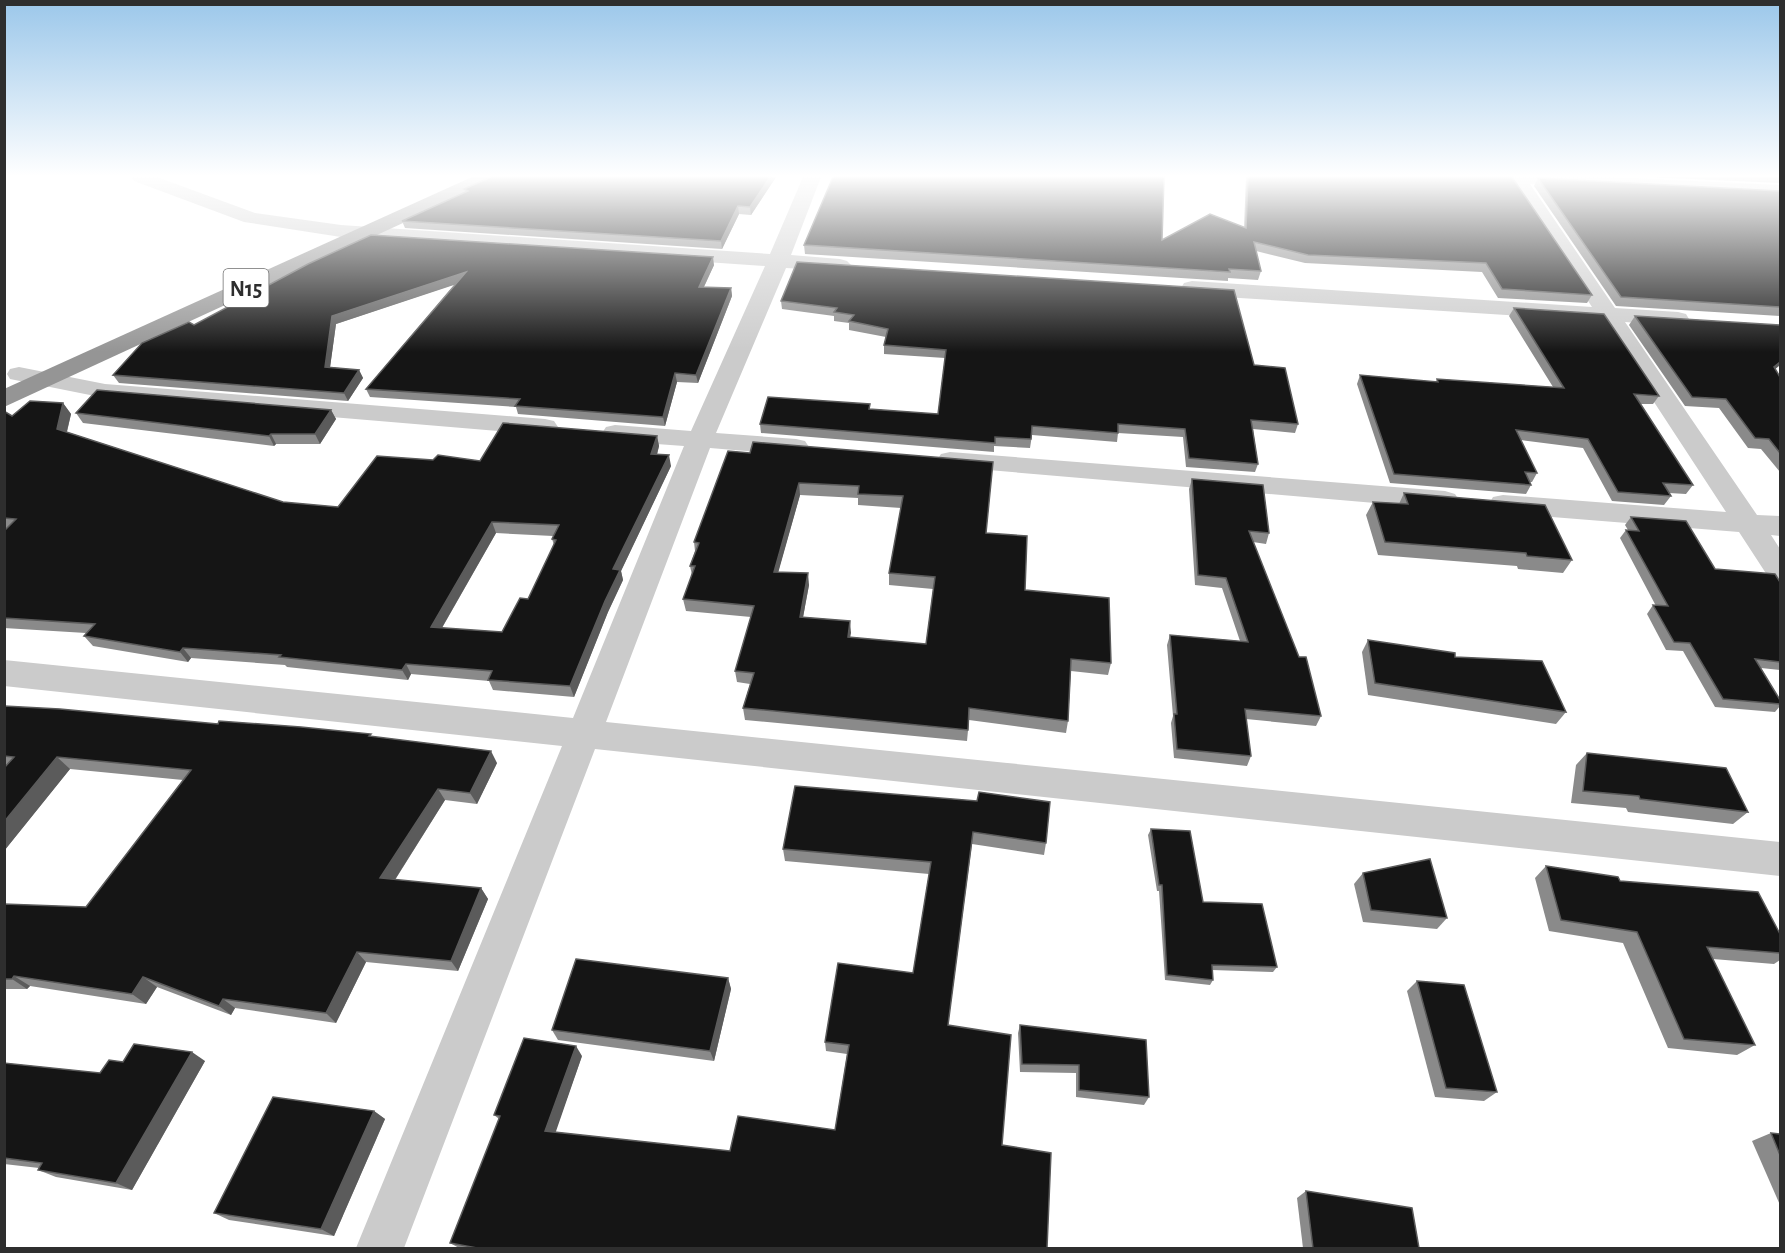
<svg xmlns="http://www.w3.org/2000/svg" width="1785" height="1253" viewBox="0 0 1785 1253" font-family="'Alegreya Sans',sans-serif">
<rect width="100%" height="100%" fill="#fff"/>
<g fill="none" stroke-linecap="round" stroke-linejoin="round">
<g fill="#cbcbcb" fill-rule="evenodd">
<polygon points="132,177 157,177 255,213 341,225 770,254 803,177 821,177 791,255 840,259 847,261 851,265 847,269 840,271 786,268 716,433 796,439 805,441 809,447 805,453 796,455 710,448 606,722 1780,842 1780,876 595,749 404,1248 356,1248 562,746 4,686 4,660 573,718 684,446 615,441 606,439 602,433 606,427 615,425 691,431 765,266 341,237 244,222 134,181"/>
<polygon points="1498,177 1610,177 1780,185 1780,197 1530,184 1615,308 1678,312 1686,314 1689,319 1686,324 1678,326 1625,322 1757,515 1780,516 1780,536 1771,535 1780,549 1780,581 1769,578 1739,532 1503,513 1493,511 1489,504 1493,497 1503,495 1726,512 1601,321 1192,295 1184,293 1181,288 1184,283 1192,281 1592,307 1510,183 1500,181"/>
<polygon points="19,367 105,384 545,419 554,421 558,427 554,433 545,435 105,398 10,379 7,374 10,369"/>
<polygon points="950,452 1445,491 1455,494 1459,500 1455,506 1445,509 941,466 937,460 941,454"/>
</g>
<polygon fill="#959595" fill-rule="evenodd" points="472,177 497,177 494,181 4,407 4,389"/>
</g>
<g fill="#8a8a8a" fill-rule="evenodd">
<polygon points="776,177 751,215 739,214 722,249 405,228 402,221 465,192 464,189"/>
<polygon points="1246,177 1512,177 1592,295 1587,303 1498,298 1482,272 1305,263 1256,251 1261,271 1258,280 1228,278 1228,281 805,254 804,245 1162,240 1244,228"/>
<polygon points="1648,177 1780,177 1780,183"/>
<polygon points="1538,178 1780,191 1780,316 1616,306 1534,186"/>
<polygon points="797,262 1254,365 1298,424 1295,433 1253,429 1258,464 1255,472 1186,467 1183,437 1118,433 1117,442 1032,435 1030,448 994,446 994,452 761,433 760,424 870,404 870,409 938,414 945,358 884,354 884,345 886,337 849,330 849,323 834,321 834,316 782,309 781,301"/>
<polygon points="308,264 714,265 704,287 731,288 732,296 698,383 677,382 665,426 518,414 516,407 370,397 366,389 455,284 336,324 330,367 359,370 363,378 348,401 119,383 113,375 194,325"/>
<polygon points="1514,308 1659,396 1653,404 1640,404 1693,485 1686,494 1669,493 1671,496 1664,505 1612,501 1583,448 1521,440 1537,473 1532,482 1530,482 1531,485 1526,494 1390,483 1357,384 1360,375 1436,382 1437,379 1553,387 1509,316"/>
<polygon points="1635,316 1780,325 1780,365 1775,369 1780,377 1780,472 1761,449 1748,448 1719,408 1685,406 1629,325"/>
<path d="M63 403 71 414 67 432 283 502 338 507 433 460 480 461 657 436 659 446 657 455 671 466 621 571 623 580 608 612 574 697 493 690 489 681 411 674 408 680 287 667 285 665 191 658 188 662 93 646 84 636 86 633 4 628V531L7 528H4V411L12 416ZM496 533 553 536 552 539 554 545 528 599 502 632 442 628Z"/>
<polygon points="331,410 336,419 320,444 276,444 274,446 83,423 76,413"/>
<path d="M750 453 993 462 986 533 1025 590 1111 663 1108 675 1071 671 1068 721 1066 733 969 720 967 741 745 720 743 708 750 684 737 682 735 671 751 617 686 611 683 599 692 575 690 566 695 551 694 542ZM800 495 858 498V505L901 508 889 573V585L933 589 926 644 850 637V621L803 617 809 585 778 572Z"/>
<polygon points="1192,479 1269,533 1266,544 1253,542 1321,716 1316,726 1246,719 1251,756 1247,766 1174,758 1171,723 1173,716 1167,645 1170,635 1240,641 1222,588 1195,585 1189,489"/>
<polygon points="1404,493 1572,560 1563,573 1518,569 1517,566 1378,555 1366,515 1373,502 1399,504"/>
<polygon points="1631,517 1715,569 1780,582 1780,670 1761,668 1780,700 1780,706 1775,712 1715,707 1683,651 1666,650 1647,614 1653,605 1656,606 1620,538 1626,530 1628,530 1625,525"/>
<polygon points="1368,640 1455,657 1566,712 1556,724 1368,695 1362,652"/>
<polygon points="4,706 373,737 497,763 477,804 445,800 395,880 481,888 488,899 458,971 366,962 336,1023 235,1008 231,1015 157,987 146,1004 30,986 27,989 4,989 4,904 86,907 183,780 70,769 4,851"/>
<polygon points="1587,753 1748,812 1733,824 1628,812 1626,808 1571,803 1576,765"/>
<polygon points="795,786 1046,843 1044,855 972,844 948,1025 1047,1248 459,1248 450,1243 499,1119 494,1115 582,1056 555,1132 730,1151 835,1130 847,1054 826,1051 825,1042 913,973 929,874 785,861 783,849"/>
<polygon points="1151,829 1203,902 1277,967 1273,972 1212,970 1213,980 1210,985 1165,980 1159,891 1157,891 1148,835"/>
<polygon points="1546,866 1620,881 1780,934 1780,960 1774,964 1713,959 1755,1045 1737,1055 1668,1048 1623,943 1549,931 1535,878"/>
<polygon points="1363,873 1447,918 1437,929 1363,922 1354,884"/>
<polygon points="728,978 731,989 714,1061 558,1040 552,1030"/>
<polygon points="1417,981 1497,1092 1484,1101 1435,1097 1407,991"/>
<polygon points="1020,1025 1149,1097 1144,1105 1076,1097 1076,1073 1020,1072 1018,1033"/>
<polygon points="205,1061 132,1190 56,1177 38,1170 39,1168 4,1164 4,1063 100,1073 123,1062"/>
<polygon points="374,1111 385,1119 334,1236 229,1220 214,1213"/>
<polygon points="1771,1133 1780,1134 1780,1205 1752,1141"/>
<polygon points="1306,1191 1419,1248 1303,1248 1297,1198"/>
</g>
<g fill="#5b5b5b">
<polygon points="770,177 776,177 751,215 750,207"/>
<polygon points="738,206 739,214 722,249 721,241"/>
<polygon points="713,257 714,265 700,295 699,287"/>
<polygon points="466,272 469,280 336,324 329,375 325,367 332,316"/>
<polygon points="731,288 732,296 698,383 696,375"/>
<polygon points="1780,362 1780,365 1767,376 1774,367"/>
<polygon points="359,370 363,378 348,401 344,393"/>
<polygon points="675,373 677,382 665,426 663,417"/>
<polygon points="63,403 71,414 65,439 57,429"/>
<polygon points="331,410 336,419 320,444 315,434"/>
<polygon points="271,434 276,444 274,446 269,436"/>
<polygon points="657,436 659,446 654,465 651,454"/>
<polygon points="669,455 671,466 621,571 623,580 608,612 574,697 570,686 605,601 613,569"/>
<polygon points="799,483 800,495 775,584 774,572"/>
<polygon points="492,522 496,533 436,638 431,627"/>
<polygon points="808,573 809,585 801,628 800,617"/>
<polygon points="850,621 851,633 848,649 848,637"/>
<polygon points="183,648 191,658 188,662 180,652"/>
<polygon points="406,664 411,674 408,680 402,670"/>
<polygon points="491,751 497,763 477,804 470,793"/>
<polygon points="57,757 70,769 4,851 4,822"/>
<polygon points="438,789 445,800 389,889 380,878"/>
<polygon points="481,888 488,899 458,971 451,961"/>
<polygon points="357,952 366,962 336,1023 326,1013"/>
<polygon points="14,976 30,986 27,989 12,979"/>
<polygon points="143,977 157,987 146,1004 132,994"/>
<polygon points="728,978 731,989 714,1061 710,1051"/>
<polygon points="223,999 235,1008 231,1015 219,1006"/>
<polygon points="576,1046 582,1056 553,1140 545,1131"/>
<polygon points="192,1052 205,1061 132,1190 116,1183"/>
<polygon points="374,1111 385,1119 334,1236 321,1229"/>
</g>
<g fill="#151515" stroke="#5b5b5b" stroke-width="1.5" fill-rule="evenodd">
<polygon points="491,177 770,177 750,207 738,206 721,241 402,221 468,191 464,189"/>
<polygon points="833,177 1164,177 1162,240 1210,214 1246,228 1248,177 1512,177 1592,295 1502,289 1486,263 1308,255 1254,242 1261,271 1229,269 1230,272 804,245"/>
<polygon points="1538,178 1780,191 1780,307 1621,297"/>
<polygon points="371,235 713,257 699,287 731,288 696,375 675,373 663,417 515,406 520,399 366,389 466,272 332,316 325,367 359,370 344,393 113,375 142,343 189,322 194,325 308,264"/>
<polygon points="797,262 1234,290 1254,365 1285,368 1298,424 1251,420 1258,464 1189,458 1185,429 1118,424 1118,433 1032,426 1031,439 995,437 995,443 760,424 768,397 870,404 869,409 938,414 946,350 884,345 888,329 849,321 854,315 834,312 837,308 781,301"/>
<polygon points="1514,308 1604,314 1659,396 1634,394 1693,485 1663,483 1671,496 1618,492 1588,439 1516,430 1537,473 1525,472 1531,485 1394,474 1360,375 1438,382 1437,379 1564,388"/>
<polygon points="1635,316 1780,325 1780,362 1774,367 1780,377 1780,453 1769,439 1755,438 1726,399 1692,397"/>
<polygon points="97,390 331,410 315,434 271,434 269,436 76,413"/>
<path d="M30 401 63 403 57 429 283 502 338 507 377 456 433 460 438 455 480 461 503 423 657 436 651 454 669 455 613 569 620 570 605 601 570 686 488 680 492 671 406 664 402 670 279 657 281 655 183 648 180 652 84 636 95 624 4 618V531L16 519 4 518V411L12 416ZM492 522 559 525 552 539 556 540 528 599 520 598 502 632 431 627Z"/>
<path d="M753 442 993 462 986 533 1027 536 1025 590 1109 598 1111 663 1071 659 1068 721 969 708 968 730 743 708 754 673 735 671 754 606 683 599 695 566H690L699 543 694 542 728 451 750 453ZM799 483 859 486 858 494 903 496 889 573 935 577 926 644 848 637 850 621 800 617 808 573 774 572Z"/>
<polygon points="1192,479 1263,485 1269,533 1249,531 1299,657 1306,657 1321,716 1245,709 1251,756 1177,749 1174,714 1177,714 1170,635 1248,642 1226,578 1198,575"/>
<polygon points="1404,493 1545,505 1572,560 1527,556 1526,553 1385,542 1373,502 1408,504"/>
<polygon points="1631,517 1686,521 1715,569 1775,574 1780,582 1780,662 1755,659 1780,700 1780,704 1723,699 1690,643 1674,642 1653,605 1668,606 1626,530 1639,531"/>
<polygon points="1368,640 1455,653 1455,657 1542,661 1566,712 1375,683"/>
<polygon points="4,706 60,709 218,724 219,721 301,727 371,734 369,736 491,751 470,793 438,789 380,878 481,888 451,961 357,952 326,1013 223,999 219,1006 143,977 132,994 14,976 12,979 4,979 4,904 86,907 191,770 57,757 4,822 4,768 14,757 4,756"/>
<polygon points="1587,753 1726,768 1748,812 1640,799 1639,796 1583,791"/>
<polygon points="795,786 977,801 979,792 1050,802 1046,843 973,832 948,1025 1011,1035 1002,1145 1051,1153 1047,1248 477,1248 450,1243 500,1116 494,1115 524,1038 576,1046 545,1131 730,1151 738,1116 835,1130 849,1045 825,1042 838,963 913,973 931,862 783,849"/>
<polygon points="1151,829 1190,831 1203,902 1262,904 1277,967 1212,965 1213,980 1167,975 1162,885 1159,885"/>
<polygon points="1430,859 1447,918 1371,910 1363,873"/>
<polygon points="1546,866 1618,877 1620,881 1758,892 1780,934 1780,953 1707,947 1755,1045 1684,1039 1637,932 1561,920"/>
<polygon points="576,959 728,978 710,1051 552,1030"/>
<polygon points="1417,981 1464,985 1497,1092 1446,1088"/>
<polygon points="1020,1025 1146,1040 1149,1097 1079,1090 1079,1065 1022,1064"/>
<polygon points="134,1044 192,1052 116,1183 38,1170 42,1163 4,1158 4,1063 100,1073 109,1060 123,1062"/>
<polygon points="273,1097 374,1111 321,1229 214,1213"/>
<polygon points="1771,1133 1780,1134 1780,1155"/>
<polygon points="1306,1191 1412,1208 1419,1248 1313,1248"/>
</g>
<linearGradient id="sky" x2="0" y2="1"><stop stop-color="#9bc7ea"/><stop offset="0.5" stop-color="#fff"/><stop offset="1" stop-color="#fff" stop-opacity="0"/></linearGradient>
<rect width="1785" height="352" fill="url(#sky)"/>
<g text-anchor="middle" stroke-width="6" stroke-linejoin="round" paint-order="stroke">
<rect fill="#fff" stroke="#6d6d6d" stroke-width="1.5" x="223.5" y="269" width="45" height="38" rx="4.5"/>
<g font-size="22" font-weight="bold" fill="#2e2e2e">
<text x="246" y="296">N15</text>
</g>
</g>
<rect width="1785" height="1253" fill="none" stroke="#2e2e2e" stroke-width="12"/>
</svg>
